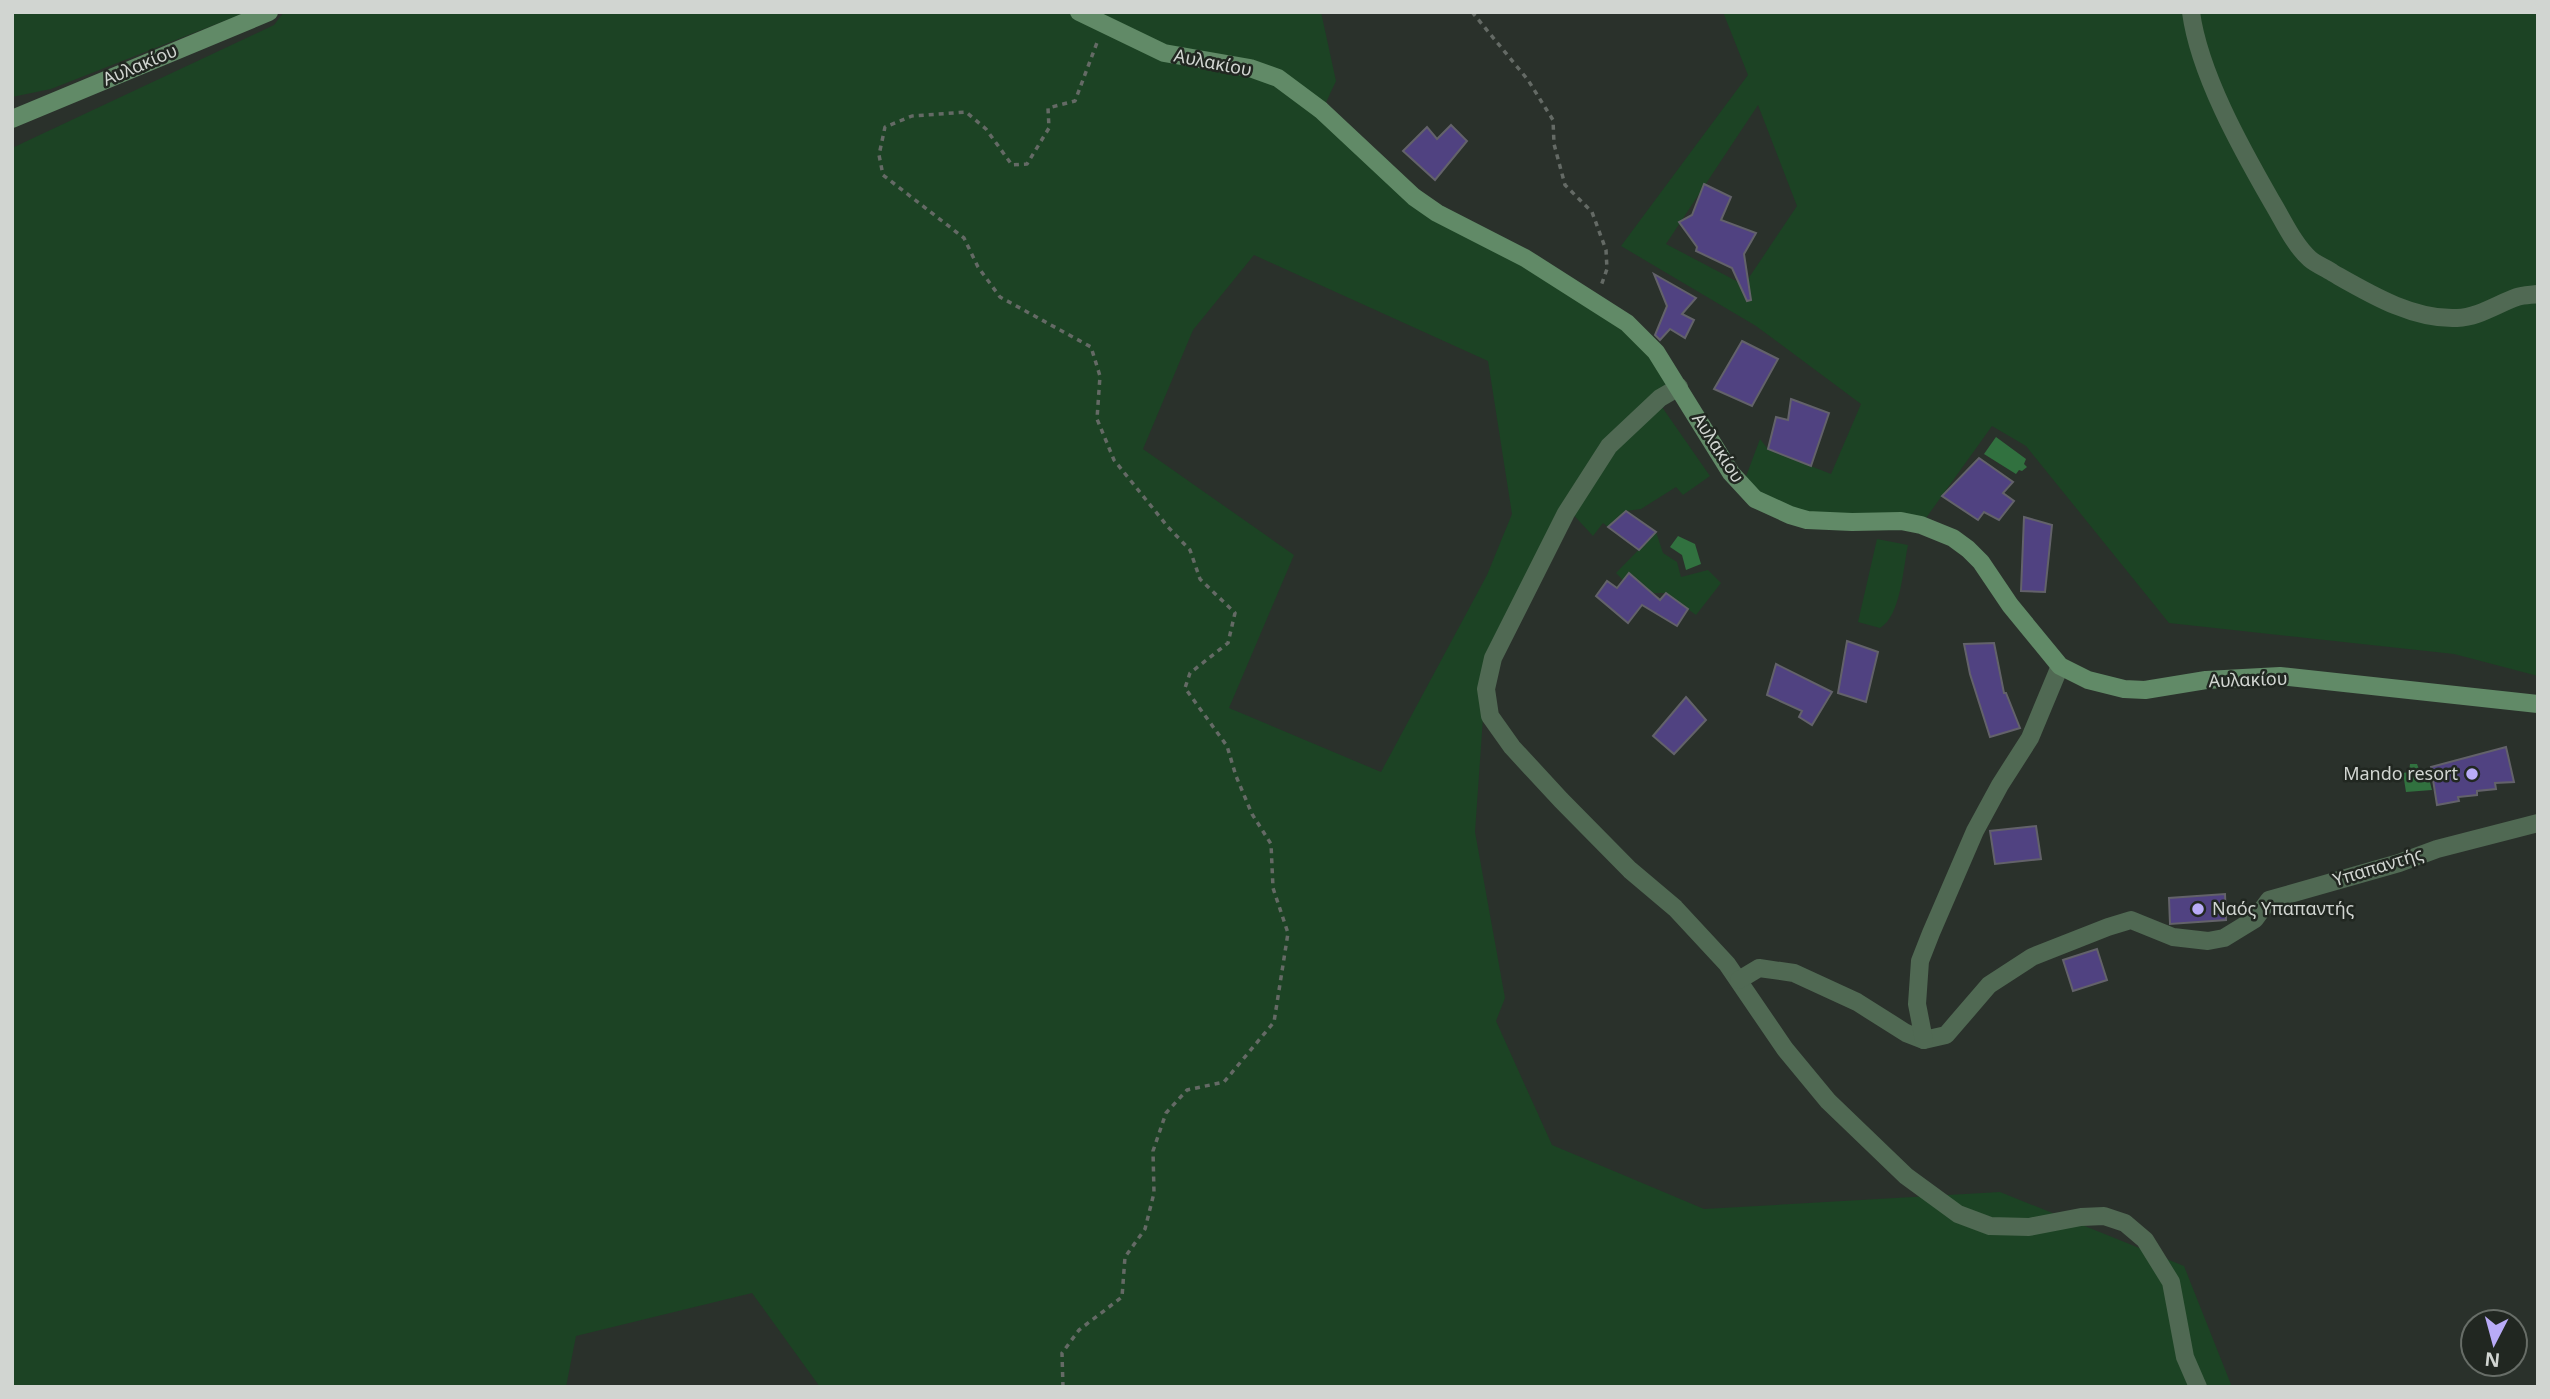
<svg xmlns="http://www.w3.org/2000/svg" width="2550" height="1399" viewBox="0 0 2550 1399" font-family="'Noto Sans',sans-serif">
<rect width="100%" height="100%" fill="#2a312b"/>
<g fill="#1c4324" fill-rule="evenodd">
<polygon points="12,12 247,12 51,89 12,97"/>
<path d="M284 12H1321L1336 81 1322 111 1412 198 1625 325 1679 387 1662 407 1710 476 1683 495 1676 487 1641 509 1626 511 1608 527 1603 523 1593 536 1568 509 1485 689 1475 832 1505 998 1496 1021 1552 1145 1704 1209 2000 1192 2184 1266 2232 1387H820L752 1293 576 1336 566 1387H12V148L274 25ZM1254 255 1488 361 1512 514 1487 575 1381 772 1229 708 1294 555 1143 449 1193 330Z"/>
<path d="M1723 12H2538V676L2454 654 2169 623 2026 446 1992 426 1921 525 1829 522 1742 487 1760 439 1768 449 1831 474 1861 404 1756 326 1621 246 1748 75ZM1758 105 1797 206 1744 285 1666 244Z"/>
<polygon points="1656,532 1663,553 1677,562 1681,577 1708,570 1721,583 1696,615 1666,593 1652,593 1630,573 1623,580 1616,573"/>
<path d="M1877 539 1908 545C1903 568 1901 616 1880 628L1858 622Z"/>
</g>
<g fill="#31713f">
<polygon points="1996,437 2026,459 2024,464 2027,467 2022,471 2019,470 2016,474 1984,454"/>
<polygon points="1678,536 1695,544 1701,564 1686,570 1682,555 1670,547"/>
<polygon points="2410,764 2417,764 2419,769 2427,771 2432,790 2406,792 2403,773 2409,772"/>
</g>
<g fill="#504281" stroke="#63626a" stroke-width="2">
<polygon points="1451,125 1467,141 1435,180 1403,151 1427,127 1437,139"/>
<polygon points="1704,184 1731,197 1721,220 1756,233 1744,254 1751,300 1747,301 1732,268 1696,251 1697,247 1679,222 1692,215"/>
<polygon points="1654,274 1696,298 1682,314 1694,320 1685,338 1670,329 1660,340 1655,335 1667,306"/>
<polygon points="1742,341 1778,359 1752,406 1714,389"/>
<polygon points="1791,399 1829,413 1811,466 1768,449 1776,417 1788,420"/>
<polygon points="1979,458 2013,482 2003,493 2014,501 1999,520 1984,512 1978,520 1942,496"/>
<polygon points="1626,511 1656,532 1639,550 1608,527"/>
<polygon points="2024,517 2052,525 2045,592 2021,591"/>
<polygon points="1629,573 1660,600 1666,593 1688,609 1677,626 1642,605 1628,623 1596,596 1607,581 1617,588"/>
<polygon points="1847,641 1878,652 1866,702 1838,693"/>
<polygon points="1994,643 2004,693 2006,693 2020,728 1990,737 1970,674 1964,644"/>
<polygon points="1776,664 1832,692 1812,725 1799,717 1802,711 1767,695"/>
<polygon points="1686,697 1706,720 1674,754 1653,736"/>
<polygon points="2506,747 2514,782 2495,783 2496,789 2477,791 2477,795 2458,797 2459,801 2437,805 2431,767"/>
<polygon points="2036,826 2041,859 1995,864 1990,831"/>
<polygon points="2225,894 2226,920 2170,924 2169,898"/>
<polygon points="2097,949 2107,980 2073,991 2063,960"/>
</g>
<g fill="none" stroke-linecap="round" stroke-linejoin="round">
<g stroke="#646a65" stroke-width="3.5" stroke-dasharray="5 5" stroke-linecap="butt">
<polyline points="1472,12 1528,80 1553,120 1554,144 1565,185 1592,212 1606,250 1607,269 1601,286"/>
<polyline points="1063,1387 1062,1353 1079,1330 1122,1297 1125,1257 1145,1229 1154,1193 1153,1151 1166,1113 1187,1090 1224,1082 1274,1022 1288,933 1273,888 1271,844 1252,814 1236,776 1227,746 1185,688 1190,673 1228,643 1235,613 1200,579 1190,550 1168,527 1114,460 1097,419 1100,376 1091,347 1000,297 978,267 964,238 883,175 879,155 885,127 912,116 966,112 986,129 1012,165 1027,164 1049,128 1048,108 1075,101 1098,40"/>
</g>
<g stroke="#506953" stroke-width="18">
<path d="M2191 12C2199 73 2241 148 2272 202 2283 220 2294 245 2310 259 2317 265 2326 268 2333 273 2370 294 2413 320 2457 318 2479 317 2497 304 2517 297 2523 295 2531 295 2538 294"/>
<polyline points="1679,387 1660,398 1609,446 1566,513 1493,658 1486,689 1490,716 1512,747 1561,800 1630,870 1675,908 1727,964 1785,1049 1828,1101 1906,1176 1958,1214 1990,1226 2029,1227 2081,1217 2104,1216 2125,1223 2145,1240 2171,1282 2185,1357 2198,1387"/>
<polyline points="1739,980 1759,968 1794,973 1857,1002 1906,1033 1924,1040 1946,1035 1989,985 2032,957 2108,927 2131,920 2173,937 2208,941 2224,938 2255,919 2269,900 2399,863 2437,849 2538,823"/>
<polyline points="1924,1040 1917,1004 1920,961 1931,933 1975,831 2000,785 2030,738 2060,666"/>
</g>
<g stroke="#618a67" stroke-width="18">
<polyline points="1079,12 1164,53 1250,68 1278,78 1321,110 1414,197 1437,213 1525,258 1627,323 1656,352 1731,473 1755,499 1790,515 1807,520 1852,522 1901,521 1921,525 1953,538 1968,549 1981,562 2010,605 2060,666 2088,680 2124,689 2145,690 2206,680 2280,676 2538,704"/>
<polyline points="12,119 269,12"/>
</g>
</g>
<g fill="#b9abf7" stroke="#212721" stroke-width="2.5">
<circle cx="2472" cy="774" r="7"/>
<circle cx="2198" cy="909" r="7"/>
</g>
<g text-anchor="middle" stroke-width="5" stroke-linejoin="round" paint-order="stroke">
<g font-size="18" fill="#d1d5d1" stroke="#212721">
<text transform="translate(1213 63) rotate(11)" y="6">Αυλακίου</text>
<text transform="translate(140 65) rotate(-23)" y="6">Αυλακίου</text>
<text transform="translate(1718 448) rotate(57)" y="6">Αυλακίου</text>
<text transform="translate(2248 680) rotate(-2)" y="6">Αυλακίου</text>
<text transform="translate(2378 867) rotate(-17)" y="6">Υπαπαντής</text>
</g>
<g font-size="18" fill="#d1d5d1" stroke="#212721" text-anchor="end">
<text x="2458" y="780">Mando resort</text>
<text x="2212" y="915" text-anchor="start">Ναός Υπαπαντής</text>
</g>
</g>
<rect width="2550" height="1399" fill="none" stroke="#d1d5d1" stroke-width="28"/>
<g transform="translate(2494 1343) rotate(186)"><circle r="33" fill="#212721" stroke="#676d67" stroke-width="2"/>
<path d="M0-5L12 26L0 18L-12 26Z" fill="#b9abf7"/>
<text y="-10" font-size="19" font-weight="bold" text-anchor="middle" fill="#d1d5d1">N</text>
</g>
</svg>
